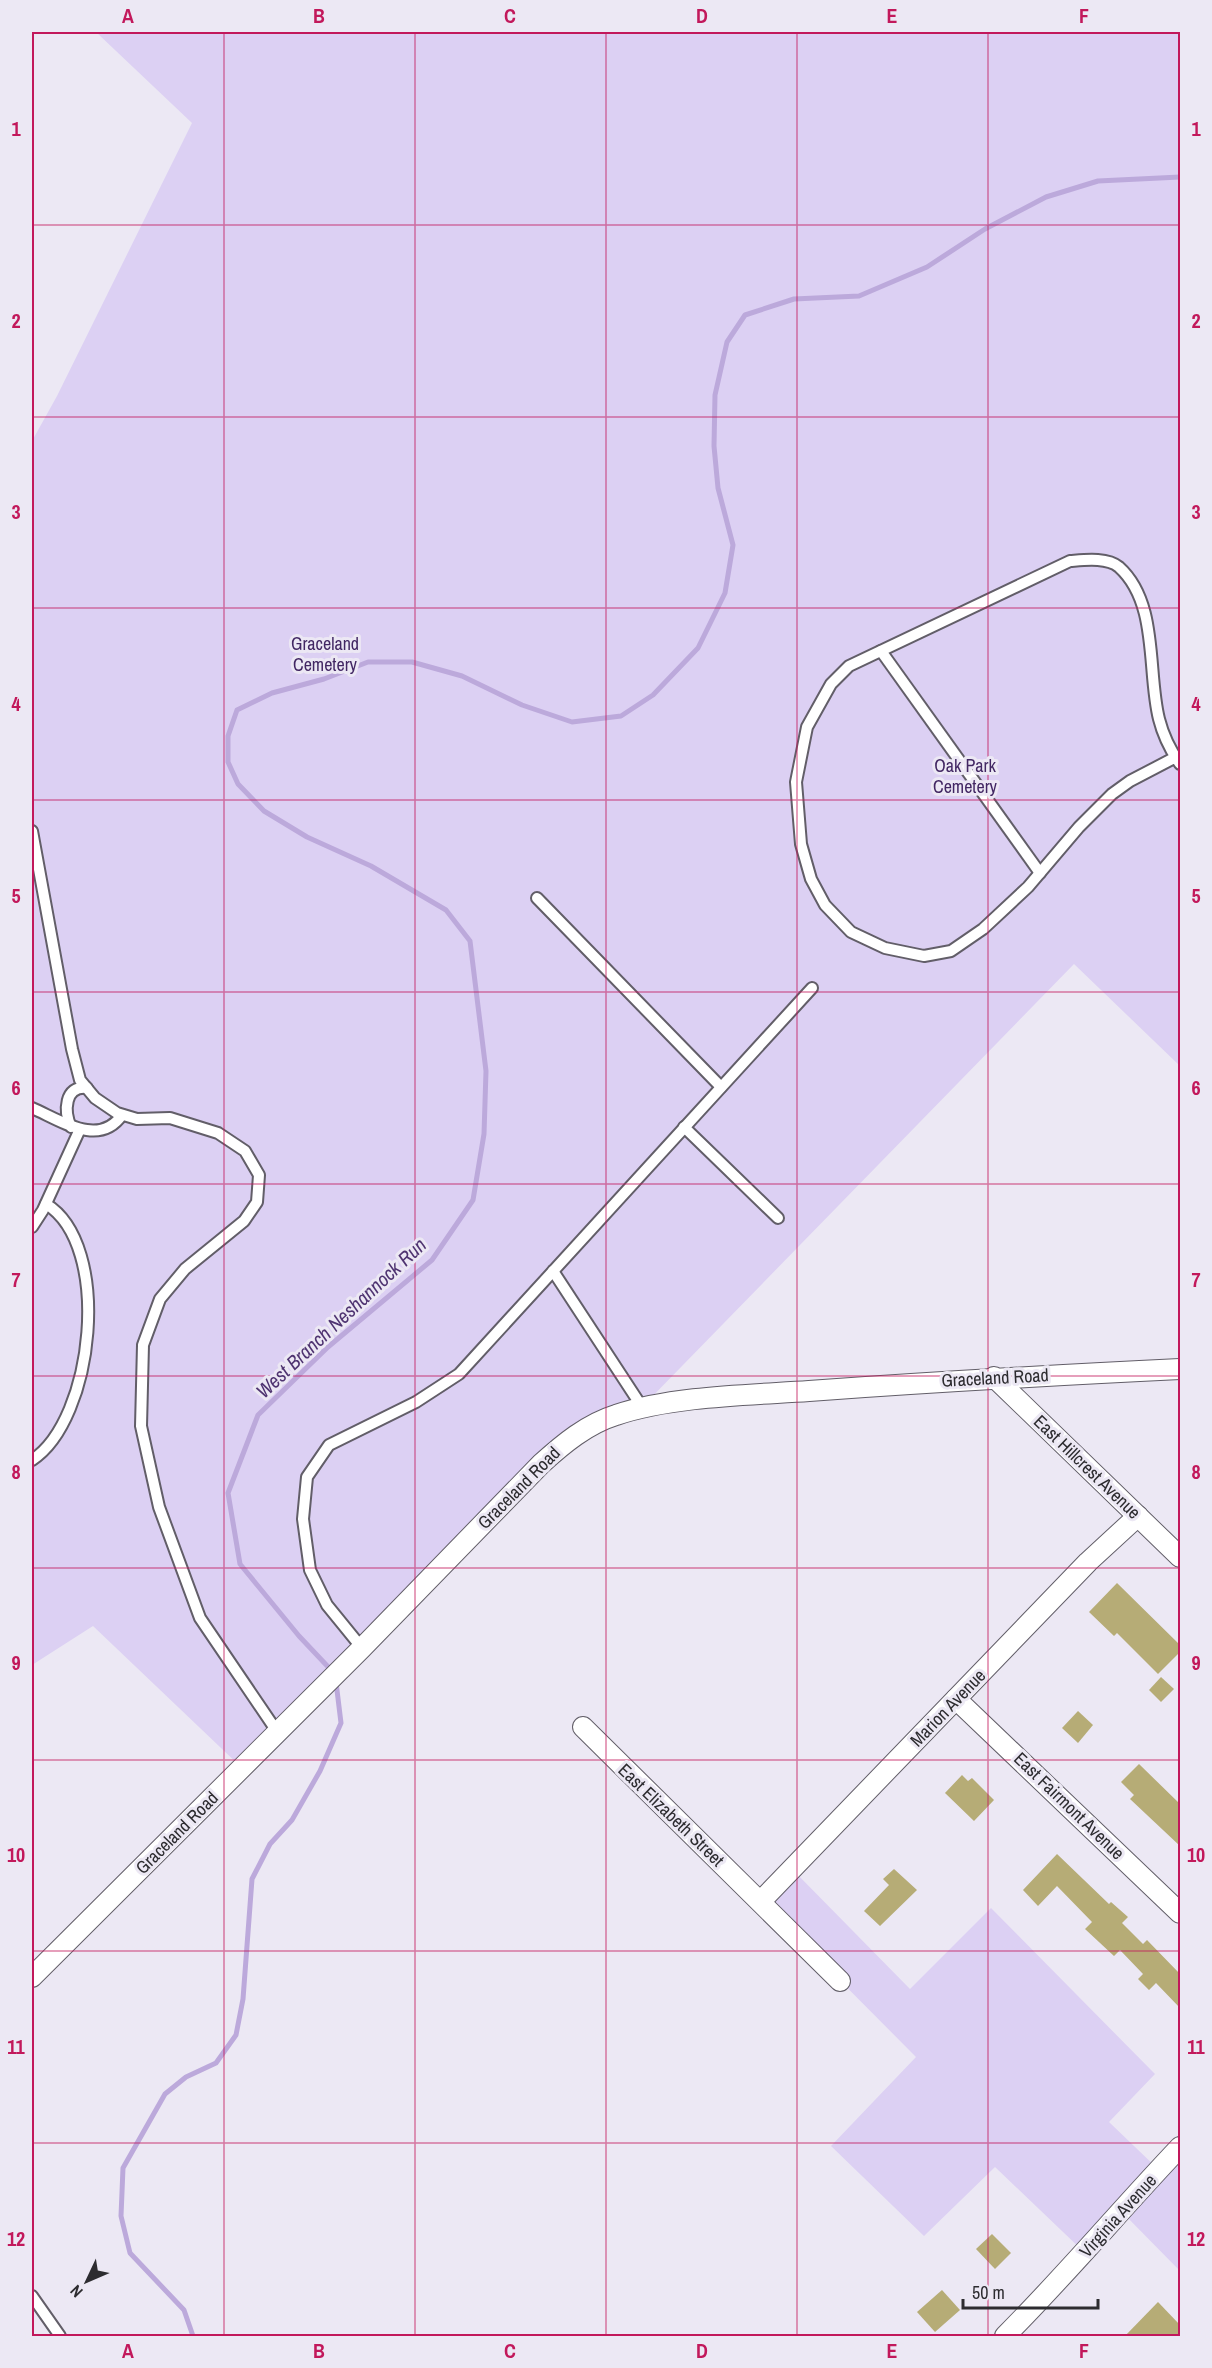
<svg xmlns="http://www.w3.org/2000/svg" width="1212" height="2368" viewBox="0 0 1212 2368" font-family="'Archivo Narrow',sans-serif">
<rect width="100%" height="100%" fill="#ece8f4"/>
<g fill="#dcd0f3">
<polygon points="96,32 1180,32 1180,1066 1074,964 642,1407 587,1428 242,1768 93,1626 32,1665 32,441 57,396 192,123"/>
<polygon points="793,1870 910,1989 991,1908 1155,2074 1109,2122 1159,2170 1180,2147 1180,2271 1121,2211 1085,2253 995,2167 924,2236 831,2146 916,2057 761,1901"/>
</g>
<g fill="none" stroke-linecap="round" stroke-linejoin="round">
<g stroke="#bca9db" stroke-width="5">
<polyline points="332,1671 299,1636 240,1564 228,1493 258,1415 328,1347 432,1260 473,1200 484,1134 486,1071 470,941 446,910 371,866 307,837 264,811 238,784 228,762 228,736 237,710 272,693 324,679 368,662 412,662 462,676 522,705 572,722 621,716 653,695 698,648 725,593 733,545 718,488 714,446 715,395 727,342 745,315 794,299 859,296 927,267 985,229 1046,197 1098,181 1180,177"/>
<polyline points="193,2336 184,2310 130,2253 121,2216 123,2168 165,2094 186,2077 216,2063 236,2035 243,1999 252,1879 270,1844 292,1820 320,1771 341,1723 336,1682"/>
</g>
</g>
<g fill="#b6ac76">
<polygon points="1117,1583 1180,1645 1180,1652 1158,1674 1117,1633 1114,1636 1089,1612"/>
<polygon points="1161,1677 1174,1689 1161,1702 1149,1690"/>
<polygon points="1078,1711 1093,1725 1078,1743 1062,1728"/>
<polygon points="1139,1764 1180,1804 1180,1846 1130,1799 1134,1795 1121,1782"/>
<polygon points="962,1775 968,1781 972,1778 994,1800 974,1821 945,1793"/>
<polygon points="1057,1854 1109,1904 1111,1902 1128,1917 1122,1923 1143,1944 1147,1940 1180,1974 1180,2008 1156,1983 1149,1990 1138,1979 1143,1974 1120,1950 1114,1956 1085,1929 1092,1922 1057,1886 1038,1906 1023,1890"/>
<polygon points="894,1869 917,1890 880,1926 864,1911 889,1885 883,1879"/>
<polygon points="992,2234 1011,2253 995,2269 976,2249"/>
<polygon points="942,2290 960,2310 935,2332 917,2312"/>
<polygon points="1158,2302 1180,2325 1180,2332 1176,2337 1124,2337"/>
</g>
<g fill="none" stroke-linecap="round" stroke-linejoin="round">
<g stroke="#625e68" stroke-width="14">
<g id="lane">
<polyline points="881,651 1040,873"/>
<path d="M1176 757 1130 781 1112 794 1079 827 1028 887 983 929 951 951 924 956 885 948 851 932 825 905 811 879 801 844 796 782 807 727 831 684 849 666 1070 561C1084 560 1107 557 1119 567 1159 603 1147 672 1159 719 1163 735 1171 751 1180 764"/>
<polyline points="32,831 72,1049 80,1080 95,1098 117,1113 137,1119 170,1118 218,1133 245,1151 259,1175 257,1202 244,1221 185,1269 160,1299 143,1345 141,1426 159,1507 200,1618 278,1733"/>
<polyline points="537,898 721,1087"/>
<path d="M32 1108C60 1120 99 1148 122 1115"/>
<path d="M71 1127C64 1112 64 1085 87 1088"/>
<polyline points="684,1127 778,1218"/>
<polyline points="32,1227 43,1210 80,1129"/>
<polyline points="553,1271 642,1407"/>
<path d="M32 1460C94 1420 113 1245 46 1204"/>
<polyline points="362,1648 327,1605 310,1570 303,1519 307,1477 329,1445 416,1402 459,1374 812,988"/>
<polyline points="32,2296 60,2336"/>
</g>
</g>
<g stroke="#625e68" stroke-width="22">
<g id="street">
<polyline points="994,1377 1180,1557"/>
<polyline points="956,1699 1180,1913"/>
<polyline points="583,1727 840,1981"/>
<polyline points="761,1901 1088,1562 1138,1516"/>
<path d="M32 1977 362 1648 541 1464C563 1444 587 1424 616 1415 672 1396 750 1395 809 1391 933 1382 1057 1375 1180 1369"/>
<path d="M1005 2336C1066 2275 1121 2209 1180 2147"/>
</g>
</g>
<use href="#lane" stroke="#fff" stroke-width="10"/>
<use href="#street" stroke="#fff" stroke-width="20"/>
</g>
<path fill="none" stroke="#c2185b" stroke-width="1.5" stroke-opacity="0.55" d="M224 32V2336M415 32V2336M606 32V2336M797 32V2336M988 32V2336M32 225H1180M32 417H1180M32 608H1180M32 800H1180M32 992H1180M32 1184H1180M32 1376H1180M32 1568H1180M32 1760H1180M32 1951H1180M32 2143H1180"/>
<g text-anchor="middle" stroke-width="6" stroke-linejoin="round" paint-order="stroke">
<g font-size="18" fill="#422763" stroke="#ece8f4">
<text x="325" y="650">Graceland<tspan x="325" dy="21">Cemetery</tspan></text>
<text x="965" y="772">Oak Park<tspan x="965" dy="21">Cemetery</tspan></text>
</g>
<g font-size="18" fill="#2d2c30" stroke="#ece8f4">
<text transform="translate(995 1378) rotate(-3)" y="6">Graceland Road</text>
<text transform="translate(1087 1467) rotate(44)" y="6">East Hillcrest Avenue</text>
<text transform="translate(519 1488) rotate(-45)" y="6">Graceland Road</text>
<text transform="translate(948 1708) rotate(-46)" y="6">Marion Avenue</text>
<text transform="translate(1069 1806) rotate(44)" y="6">East Fairmont Avenue</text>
<text transform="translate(671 1815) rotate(44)" y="6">East Elizabeth Street</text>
<text transform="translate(177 1833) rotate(-45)" y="6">Graceland Road</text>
<text transform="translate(1118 2216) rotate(-48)" y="6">Virginia Avenue</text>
</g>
<g font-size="20" font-style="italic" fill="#4f3471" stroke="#ece8f4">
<text transform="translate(341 1318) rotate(-43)" y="7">West Branch Neshannock Run</text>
</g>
</g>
<rect width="1212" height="2368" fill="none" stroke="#ece8f4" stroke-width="66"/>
<g transform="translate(87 2281) rotate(226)" stroke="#ece8f4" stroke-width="4.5" paint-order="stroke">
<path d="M0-4.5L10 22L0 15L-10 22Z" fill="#2d2c30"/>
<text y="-9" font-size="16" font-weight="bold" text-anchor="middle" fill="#2d2c30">N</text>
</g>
<path d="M963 2299v9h135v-9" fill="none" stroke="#2d2c30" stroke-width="3"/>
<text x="972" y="2299" font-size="18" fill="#2d2c30" stroke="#ece8f4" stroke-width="4.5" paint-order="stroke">50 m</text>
<rect x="33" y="33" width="1146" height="2302" fill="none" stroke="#c2185b" stroke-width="2"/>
<g font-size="20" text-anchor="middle" font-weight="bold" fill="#c2185b">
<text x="128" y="23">A</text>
<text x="319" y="23">B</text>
<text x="510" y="23">C</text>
<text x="702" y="23">D</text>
<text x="892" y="23">E</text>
<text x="1084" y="23">F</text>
<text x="16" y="136">1</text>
<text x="1196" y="136">1</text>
<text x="16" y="328">2</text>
<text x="1196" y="328">2</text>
<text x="16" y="519">3</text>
<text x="1196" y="519">3</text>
<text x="16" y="711">4</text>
<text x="1196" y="711">4</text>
<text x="16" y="903">5</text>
<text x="1196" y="903">5</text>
<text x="16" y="1095">6</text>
<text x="1196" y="1095">6</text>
<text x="16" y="1287">7</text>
<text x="1196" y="1287">7</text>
<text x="16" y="1479">8</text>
<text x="1196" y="1479">8</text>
<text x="16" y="1670">9</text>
<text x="1196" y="1670">9</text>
<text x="16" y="1862">10</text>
<text x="1196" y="1862">10</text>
<text x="16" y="2054">11</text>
<text x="1196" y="2054">11</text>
<text x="16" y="2246">12</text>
<text x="1196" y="2246">12</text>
<text x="128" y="2358">A</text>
<text x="319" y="2358">B</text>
<text x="510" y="2358">C</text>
<text x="702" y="2358">D</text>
<text x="892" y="2358">E</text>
<text x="1084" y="2358">F</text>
</g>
</svg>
